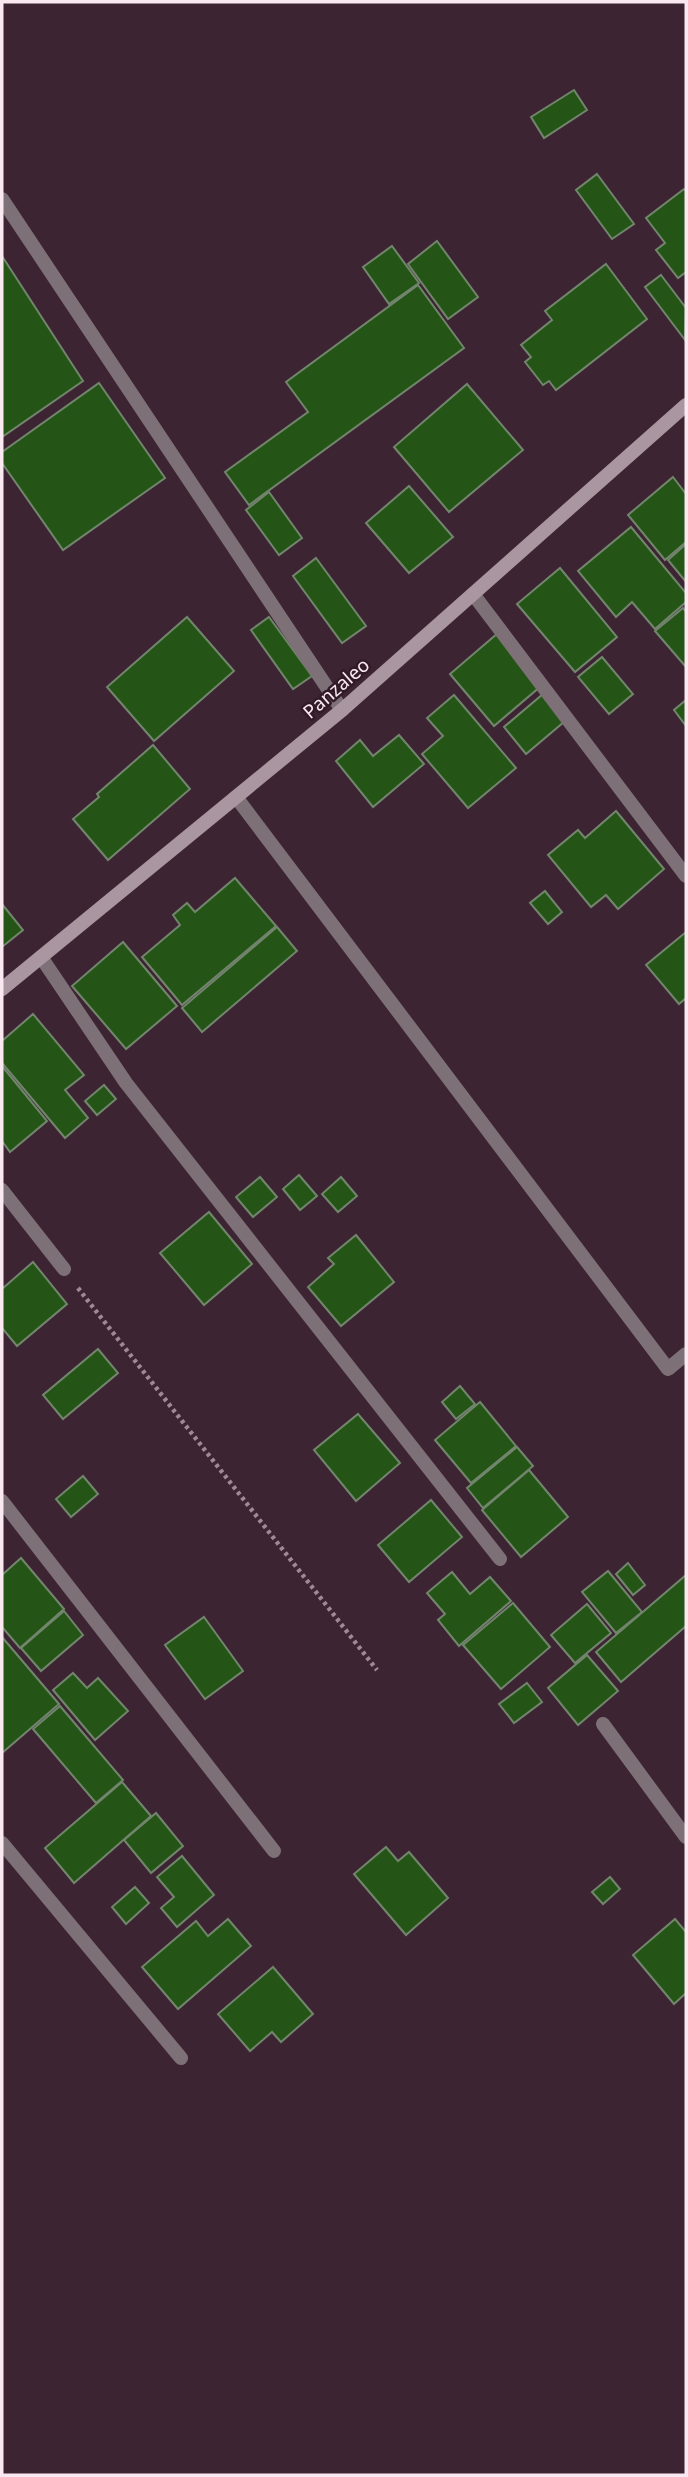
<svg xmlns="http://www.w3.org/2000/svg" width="688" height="2477" viewBox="0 0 688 2477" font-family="'Noto Sans',sans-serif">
<rect width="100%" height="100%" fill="#3d2432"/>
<g fill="#245516" stroke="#72856d" stroke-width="2">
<polygon points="574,90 587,110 544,138 531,117"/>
<polygon points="597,174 634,224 612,239 576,190"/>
<polygon points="684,189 686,191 686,272 678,278 656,250 665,243 646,218"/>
<polygon points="437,241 478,297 448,319 408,264"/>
<polygon points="392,246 419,283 389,304 363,267"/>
<polygon points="2,256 83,381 2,437"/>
<polygon points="606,264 647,319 556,390 549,381 543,385 525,362 531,357 521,345 552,320 545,311"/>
<polygon points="661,275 686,308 685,340 645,287"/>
<polygon points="418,285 464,348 249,505 225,472 308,412 286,382"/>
<polygon points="99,383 165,478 63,550 2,463 2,452"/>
<polygon points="467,384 523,450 449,512 394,447"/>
<polygon points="673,477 686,494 686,542 665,560 628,515"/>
<polygon points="409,486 453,537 409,573 366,523"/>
<polygon points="269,492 302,538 279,555 246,510"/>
<polygon points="631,527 686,593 686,602 655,629 632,602 616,617 578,571"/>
<polygon points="686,544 686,582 668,560"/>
<polygon points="316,558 366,626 342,643 293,576"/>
<polygon points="560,568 617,637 575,672 517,604"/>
<polygon points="683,608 686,612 686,667 655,631"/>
<polygon points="187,617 234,671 154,741 107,687"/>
<polygon points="269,617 312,676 293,689 251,630"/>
<polygon points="498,633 541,686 494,726 450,674"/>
<polygon points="602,657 633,694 609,714 578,677"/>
<polygon points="543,694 565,721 526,754 504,727"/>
<polygon points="454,695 516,768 468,808 422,754 443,736 427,718"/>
<polygon points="686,700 686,726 674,710"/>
<polygon points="399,735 424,764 373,807 336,761 360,740 373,756"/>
<polygon points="153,745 190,789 108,860 73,819 99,797 97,794"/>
<polygon points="616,811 664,869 618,909 606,895 591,907 548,855 578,830 585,838"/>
<polygon points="235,878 276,926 182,1005 142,957 180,925 173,915 187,903 195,912"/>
<polygon points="545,891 562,912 548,924 530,903"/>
<polygon points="2,904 23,930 2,947"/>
<polygon points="277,927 297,951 202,1032 182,1008"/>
<polygon points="686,932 686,998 679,1004 646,965"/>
<polygon points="123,942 177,1006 126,1049 72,986"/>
<polygon points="33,1014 84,1075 65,1090 88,1118 65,1138 2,1063 2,1041"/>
<polygon points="2,1066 47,1121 10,1152 2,1141"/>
<polygon points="104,1085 116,1099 97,1115 85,1101"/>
<polygon points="299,1175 317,1196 300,1210 283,1189"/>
<polygon points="260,1177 277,1197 253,1217 236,1197"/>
<polygon points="341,1177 357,1196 338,1212 322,1194"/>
<polygon points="209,1212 252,1264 204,1305 160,1253"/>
<polygon points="356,1235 394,1282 341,1326 308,1287 334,1264 328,1258"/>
<polygon points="33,1262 67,1304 17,1346 2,1328 2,1289"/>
<polygon points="98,1349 118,1373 63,1419 43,1395"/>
<polygon points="460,1386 475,1404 456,1419 442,1402"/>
<polygon points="480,1402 516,1446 471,1483 435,1440"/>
<polygon points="358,1414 400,1463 356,1501 314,1450"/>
<polygon points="517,1447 533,1466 483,1508 467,1488"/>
<polygon points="529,1470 568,1517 521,1557 482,1510"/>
<polygon points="83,1476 98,1494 71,1517 56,1499"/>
<polygon points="431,1500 462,1537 409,1582 378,1545"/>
<polygon points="21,1558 64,1609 20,1648 2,1627 2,1575"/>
<polygon points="628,1563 645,1585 633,1595 616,1574"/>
<polygon points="608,1571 642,1612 616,1633 582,1592"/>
<polygon points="452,1572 470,1594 490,1577 511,1601 459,1646 438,1620 445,1614 427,1593"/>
<polygon points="686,1575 686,1626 621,1682 596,1652"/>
<polygon points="513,1603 550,1647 501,1689 463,1645"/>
<polygon points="587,1604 611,1633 575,1663 551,1635"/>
<polygon points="64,1611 83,1635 41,1671 21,1648"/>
<polygon points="204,1617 243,1671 205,1699 165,1645"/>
<polygon points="2,1637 59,1704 2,1753"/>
<polygon points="587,1655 618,1691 578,1725 548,1688"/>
<polygon points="73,1673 87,1688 98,1678 128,1711 95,1740 53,1690"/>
<polygon points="527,1683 542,1702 514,1723 499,1704"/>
<polygon points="60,1706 123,1780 96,1803 33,1729"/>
<polygon points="122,1782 151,1816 74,1883 45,1848"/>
<polygon points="156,1813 183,1846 151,1873 124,1840"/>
<polygon points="386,1847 398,1861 409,1852 448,1898 406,1935 354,1874"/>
<polygon points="182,1856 214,1895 177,1927 161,1908 174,1897 157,1877"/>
<polygon points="610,1877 620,1889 603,1904 592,1892"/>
<polygon points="135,1887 149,1903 126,1924 112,1907"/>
<polygon points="228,1919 251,1946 178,2009 142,1967 196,1921 208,1936"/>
<polygon points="675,1919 686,1932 686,1993 674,2004 633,1955"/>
<polygon points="273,1967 313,2014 281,2042 272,2032 250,2051 218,2014"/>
</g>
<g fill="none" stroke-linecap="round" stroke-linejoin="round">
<polyline stroke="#9e8994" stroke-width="4.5" stroke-dasharray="3.5 3.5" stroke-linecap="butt" points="78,1288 377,1670"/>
<g stroke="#7d7077" stroke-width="14">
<polyline points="2,199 342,710"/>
<polyline points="473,594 686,876"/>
<polyline points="236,797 668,1369 686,1354"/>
<polyline points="41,957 126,1083 500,1559"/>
<polyline points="2,1190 64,1269"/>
<polyline points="2,1501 274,1851"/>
<polyline points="603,1724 686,1837"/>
<polyline points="2,1843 181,2058"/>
</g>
<polyline stroke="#aa96a0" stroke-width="14" points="2,989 342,710 686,405"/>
</g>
<g text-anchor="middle" stroke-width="5" stroke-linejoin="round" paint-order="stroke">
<g font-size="19" fill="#fae9f1" stroke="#321b28">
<text transform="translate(336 688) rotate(-41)" y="7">Panzaleo</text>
</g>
</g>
<rect width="688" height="2477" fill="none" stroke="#fae9f1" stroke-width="7"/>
</svg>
